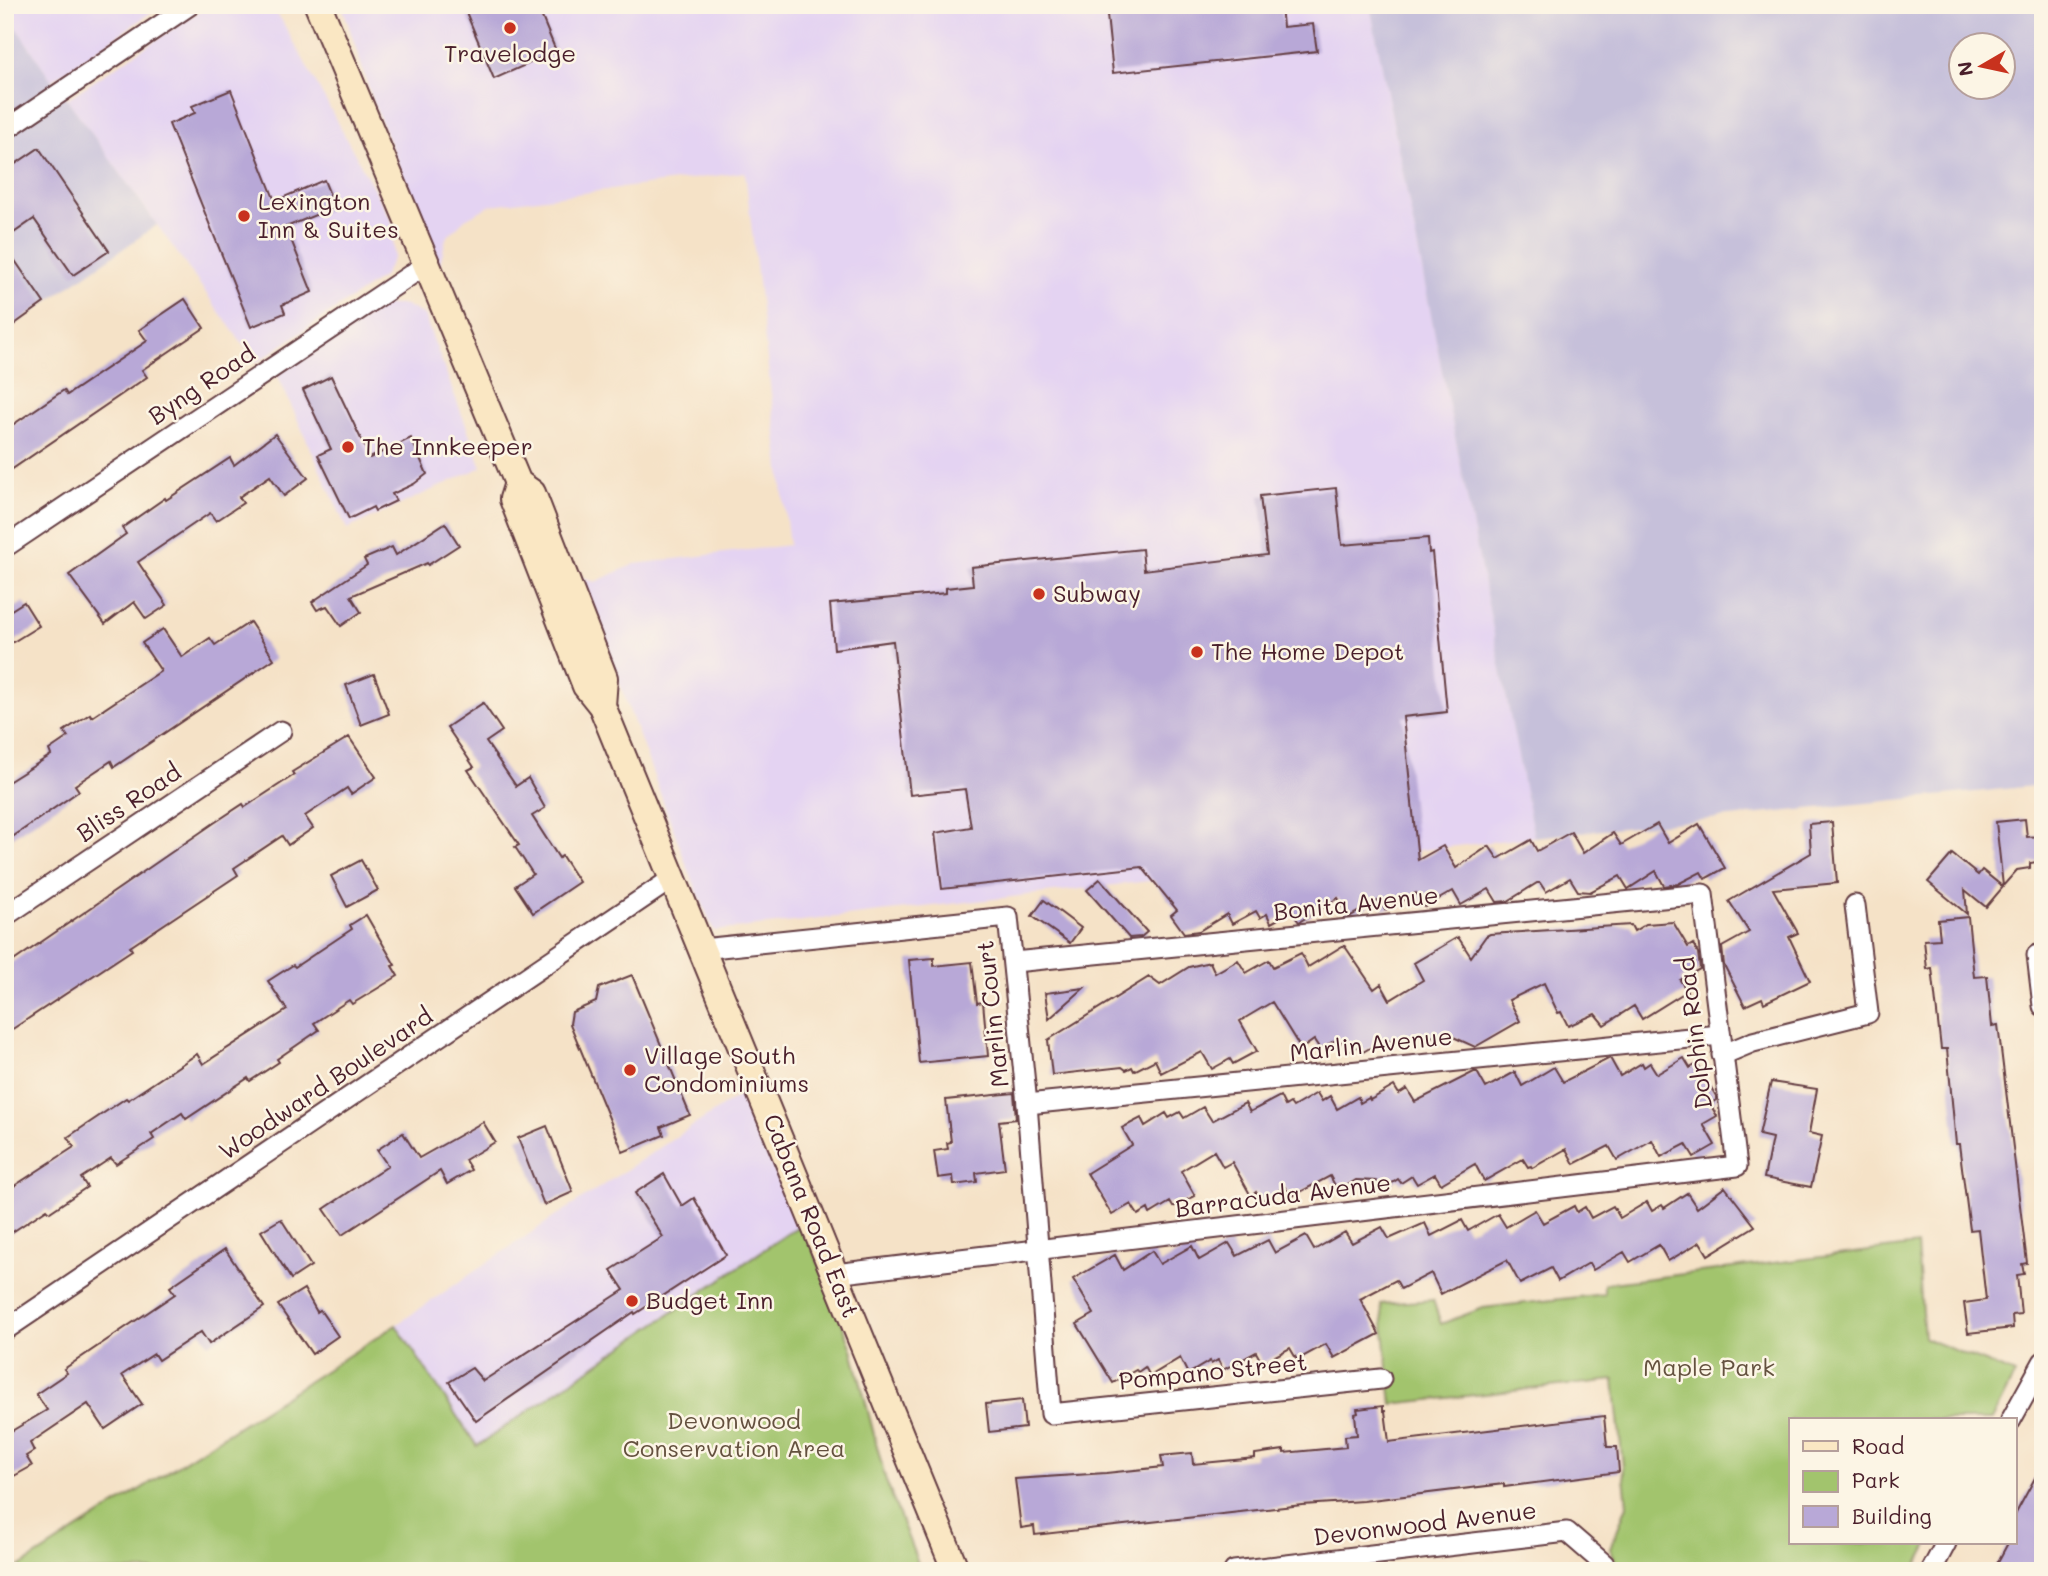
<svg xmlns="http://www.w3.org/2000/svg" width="2048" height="1576" viewBox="0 0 2048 1576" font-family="Mali,sans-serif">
<rect width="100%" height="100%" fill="#fcf5e5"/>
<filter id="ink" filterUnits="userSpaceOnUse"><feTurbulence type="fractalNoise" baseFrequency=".0143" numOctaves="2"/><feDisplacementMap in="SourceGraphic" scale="14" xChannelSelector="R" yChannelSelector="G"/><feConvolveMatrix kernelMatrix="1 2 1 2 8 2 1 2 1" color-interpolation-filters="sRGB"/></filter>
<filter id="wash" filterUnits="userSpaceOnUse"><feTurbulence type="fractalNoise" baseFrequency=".00686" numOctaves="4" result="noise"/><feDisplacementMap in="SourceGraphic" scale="28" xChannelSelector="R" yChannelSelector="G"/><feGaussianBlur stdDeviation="1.57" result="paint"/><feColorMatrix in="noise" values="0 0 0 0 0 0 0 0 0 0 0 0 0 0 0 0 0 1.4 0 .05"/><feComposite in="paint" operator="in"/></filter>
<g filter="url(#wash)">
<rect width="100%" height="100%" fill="#f5e2c7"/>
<g fill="#e4d3f2">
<polygon points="5,5 162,5 52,81 5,11"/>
<polygon points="209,5 267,5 281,19 392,222 394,257 383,277 256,363 67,99"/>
<polygon points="342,5 1370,5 1534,837 714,931 688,869 604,641 575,576 595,582 635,564 789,545 745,172 491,205 465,219 446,238 439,268 373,101"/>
<polygon points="386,305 405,305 424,315 482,467 347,529 277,374"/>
<polygon points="746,1091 803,1223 477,1447 396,1325 550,1220"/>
</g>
<g fill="#c6c0da" fill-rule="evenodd">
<path d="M1370 5H2043V785L1534 837ZM1960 46H2002V88H1960Z"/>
<polygon points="5,11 52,81 67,99 157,225 5,331"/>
</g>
<g fill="#a2c46d" stroke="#76724c" stroke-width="2">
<polygon points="803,1223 852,1349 886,1481 921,1571 13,1571 396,1325 477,1446"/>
<polygon points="1917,1245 1924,1338 2015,1374 1992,1420 1791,1420 1791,1543 1929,1543 1914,1571 1617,1571 1615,1559 1610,1549 1627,1505 1614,1380 1392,1404 1381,1304 1433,1300 1441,1324 1483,1308 1604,1294 1604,1284"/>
</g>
<g id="blocks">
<g fill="#b8a8d7">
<polygon points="463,5 537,5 556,51 494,79"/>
<polygon points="1106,5 1281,5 1283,27 1313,24 1317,51 1113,73"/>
<polygon points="231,90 275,201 324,180 335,207 286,227 312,292 282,305 285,313 251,327 169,124 195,113 192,106"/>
<polygon points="39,148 109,251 73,275 34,219 5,239 5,171"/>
<polygon points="5,246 44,303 5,331"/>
<polygon points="185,299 204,328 142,370 147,377 5,474 5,430 64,390 67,395 147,341 139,330"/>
<polygon points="331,376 370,458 411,438 427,474 414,484 392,494 396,501 375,511 373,507 349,519 318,455 331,449 303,390"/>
<polygon points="275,434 308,478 284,496 270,476 239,497 243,503 216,521 210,513 138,562 167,605 146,619 134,602 105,624 69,575 126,534 122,528 165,498 166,500 230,458 234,465"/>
<polygon points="1336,488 1342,545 1428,538 1429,553 1432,552 1447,712 1403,717 1418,860 1443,846 1456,868 1489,846 1498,859 1531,840 1537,851 1571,832 1583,853 1613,833 1621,845 1657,824 1668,843 1699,824 1725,868 1705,879 1701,872 1678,884 1664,886 1656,871 1628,889 1620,876 1590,892 1578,891 1570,878 1546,892 1540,883 1537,883 1508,901 1497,902 1489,889 1461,905 1453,891 1425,907 1416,893 1385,910 1380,900 1349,917 1338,898 1299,922 1291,912 1271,923 1267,914 1260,918 1256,911 1232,924 1227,914 1199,931 1184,933 1171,915 1177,910 1142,867 942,889 935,833 971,827 965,789 910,795 893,641 834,649 830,604 946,593 946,588 973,585 971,567 1142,549 1144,570 1267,555 1260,496"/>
<polygon points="445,523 459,545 428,565 427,563 351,596 361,612 341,626 327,606 317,610 312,602 367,565 364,559 392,547 396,555"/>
<polygon points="24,602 39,626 5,647 5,614"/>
<polygon points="250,622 274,659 114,767 111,761 75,785 79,791 5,842 5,784 51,755 49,750 68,737 64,731 90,714 92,717 161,671 142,643 163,629 182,657 210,638 215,645"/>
<polygon points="374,674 389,714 361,725 346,685"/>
<polygon points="483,703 502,731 486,742 516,786 528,778 545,808 532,816 559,858 562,856 579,882 533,913 515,886 533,874 515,847 519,845 468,770 474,767 447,727"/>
<polygon points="349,737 376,777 351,794 347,788 305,816 313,828 288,845 282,836 234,868 238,875 130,947 132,950 5,1034 5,967 214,823 243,804 245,807 294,775 292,772"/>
<polygon points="2025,819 2027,837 2043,836 2043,861 2030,863 2030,868 2017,870 2003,886 1996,822"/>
<polygon points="1832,822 1837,883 1773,889 1798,933 1789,937 1810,981 1764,1003 1762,998 1745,1006 1724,965 1722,947 1749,932 1729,901 1811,853 1809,824"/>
<polygon points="1952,854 1978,875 1982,870 2003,887 1986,907 1965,890 1967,914 1928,882"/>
<polygon points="361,860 378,890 347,907 331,876"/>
<polygon points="1100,879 1147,932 1141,937 1129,938 1087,890"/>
<polygon points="1044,900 1081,928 1070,943 1032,916"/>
<polygon points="366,915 395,965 392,966 398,976 352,1004 349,1000 314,1023 319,1030 277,1059 279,1062 250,1081 248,1078 186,1119 182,1113 151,1134 154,1139 116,1164 111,1158 81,1178 87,1187 50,1212 47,1209 5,1237 5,1188 11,1188 74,1147 68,1137 126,1098 128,1100 197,1054 203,1064 287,1010 268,981 293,965 295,967 352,929 350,925"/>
<polygon points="1968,917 1974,977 1987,976 1992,1026 1998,1025 2027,1263 2022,1264 2024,1274 2017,1275 2021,1314 2012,1315 2013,1328 1968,1333 1964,1303 1986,1300 1978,1229 1970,1230 1959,1144 1956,1144 1947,1049 1941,1049 1932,968 1927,969 1924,940 1940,939 1938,920"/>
<polygon points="1673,922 1688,947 1693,944 1698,953 1700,969 1680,980 1687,991 1642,1019 1634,1006 1604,1025 1595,1014 1568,1026 1561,1012 1558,1013 1544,983 1509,1000 1520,1021 1475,1047 1451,1036 1438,1044 1433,1036 1426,1040 1422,1033 1401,1045 1397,1038 1390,1042 1387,1038 1363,1052 1359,1046 1348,1052 1339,1038 1320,1049 1314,1040 1301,1049 1272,1002 1240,1021 1257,1051 1233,1064 1230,1059 1212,1069 1202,1052 1161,1073 1155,1060 1134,1071 1132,1067 1126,1070 1122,1067 1052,1075 1048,1040 1149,977 1160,985 1189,967 1210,962 1215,973 1238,960 1246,973 1269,960 1273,967 1301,953 1308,967 1344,945 1374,989 1381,984 1390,1000 1423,980 1414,963 1458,937 1471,957 1486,936 1490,934 1631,925 1634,931 1646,924"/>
<polygon points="934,958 934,966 972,962 977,1003 983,1002 988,1056 919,1063 909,960"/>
<polygon points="632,975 690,1115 661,1127 664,1135 623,1152 570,1024 572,1012 596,1002 599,988"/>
<polygon points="1084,988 1049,1019 1045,993"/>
<polygon points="1610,1058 1620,1076 1642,1063 1644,1067 1650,1063 1657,1074 1684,1058 1690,1068 1697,1064 1716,1096 1716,1100 1710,1104 1717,1116 1703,1124 1715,1145 1694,1157 1686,1144 1661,1157 1652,1140 1617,1160 1609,1146 1574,1164 1566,1149 1532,1168 1531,1166 1528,1167 1523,1159 1484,1181 1475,1164 1441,1184 1435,1174 1417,1184 1412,1176 1401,1183 1398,1179 1382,1190 1376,1181 1356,1180 1338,1191 1330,1176 1291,1197 1285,1187 1261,1201 1256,1192 1251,1196 1232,1162 1223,1167 1214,1151 1181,1171 1195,1196 1173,1207 1170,1202 1150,1214 1148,1209 1138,1215 1131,1204 1112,1215 1087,1173 1132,1145 1122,1128 1141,1118 1145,1126 1166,1113 1169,1118 1180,1112 1184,1118 1203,1107 1212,1121 1245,1103 1250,1112 1280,1096 1285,1106 1290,1103 1293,1107 1317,1093 1322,1101 1330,1096 1337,1109 1358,1097 1360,1103 1369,1098 1370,1100 1394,1086 1399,1094 1407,1089 1415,1102 1474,1072 1477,1072 1486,1088 1515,1072 1522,1086 1554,1067 1563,1082"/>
<polygon points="1771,1082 1817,1089 1809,1133 1822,1136 1811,1187 1764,1178 1772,1138 1759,1135"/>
<polygon points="1014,1093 1016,1119 999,1121 1005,1169 976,1173 977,1182 954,1185 953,1176 938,1178 934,1151 948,1149 947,1143 951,1142 946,1100"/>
<polygon points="483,1122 495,1142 465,1160 471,1170 447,1184 440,1171 342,1235 324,1209 388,1166 377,1150 403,1133 419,1158"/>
<polygon points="547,1126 573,1192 544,1205 518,1138"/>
<polygon points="664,1174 682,1206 694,1198 726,1255 635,1314 634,1312 476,1421 449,1382 472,1368 483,1381 624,1290 611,1270 663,1237 635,1193"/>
<polygon points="1725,1187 1755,1226 1708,1255 1700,1242 1668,1261 1659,1245 1630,1262 1624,1252 1593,1270 1589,1263 1558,1281 1551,1268 1520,1284 1507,1260 1441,1294 1431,1273 1401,1289 1396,1280 1360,1299 1379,1334 1334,1358 1326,1344 1297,1360 1290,1348 1262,1363 1256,1352 1223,1370 1218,1360 1211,1364 1210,1361 1188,1374 1180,1358 1150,1376 1145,1367 1138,1372 1136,1370 1113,1383 1077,1324 1094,1314 1073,1279 1115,1255 1123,1270 1152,1251 1160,1264 1192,1246 1199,1260 1229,1243 1237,1256 1268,1240 1275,1253 1306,1236 1314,1250 1345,1232 1352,1243 1382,1227 1389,1239 1425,1223 1431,1236 1462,1220 1468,1231 1498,1214 1506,1227 1535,1210 1543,1223 1574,1206 1577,1212 1585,1207 1591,1218 1613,1206 1620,1218 1647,1202 1652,1211 1662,1205 1664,1208 1687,1193 1697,1208"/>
<polygon points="281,1219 311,1266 291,1279 261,1231"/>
<polygon points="225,1249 264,1307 209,1344 201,1332 158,1360 154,1354 122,1375 142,1404 105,1429 88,1404 30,1443 34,1451 26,1456 32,1466 14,1476 5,1461 5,1435 47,1410 36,1394 67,1373 64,1369 175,1294 170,1287"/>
<polygon points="304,1289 317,1312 320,1310 338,1336 312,1354 278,1305"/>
<polygon points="1022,1400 1025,1428 989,1432 986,1404"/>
<polygon points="1383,1406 1383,1411 1385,1411 1389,1442 1604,1416 1607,1447 1617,1447 1619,1472 1504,1487 1504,1484 1363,1501 1302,1505 1035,1535 1034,1526 1021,1528 1015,1479 1106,1473 1163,1467 1161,1456 1192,1453 1193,1464 1255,1458 1255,1454 1284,1450 1284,1453 1346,1447 1345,1436 1357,1435 1355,1414 1358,1413 1357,1409"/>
<polygon points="2043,1463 2043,1571 1993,1571 2008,1543 2015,1543 2015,1515"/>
</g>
</g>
</g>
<g filter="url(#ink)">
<use href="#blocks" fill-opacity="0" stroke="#643c42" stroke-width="2"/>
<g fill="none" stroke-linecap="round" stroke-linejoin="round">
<g stroke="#643c42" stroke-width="23">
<g id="minor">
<polyline points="5,130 190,5"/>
<polyline points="5,547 427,264"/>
<polyline points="5,916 281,731"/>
<polyline points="702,949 1008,917 1027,1104 1051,1414 1381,1379"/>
<polyline points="2043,954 2037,955 2043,1006"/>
<polyline points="1722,1055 1753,1042 1868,1013 1855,905"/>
<polyline points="1027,1104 1720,1035"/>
<polyline points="835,1274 1737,1166 1703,894 1014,962"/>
<polyline points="5,1330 673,878"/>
<polyline points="2011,1420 2043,1362"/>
<polyline points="1234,1571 1567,1532 1604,1564 1604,1571"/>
<polyline points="1931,1571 1946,1543"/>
</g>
</g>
<g stroke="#643c42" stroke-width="30">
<g id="secondary">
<polyline points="318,5 518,483 532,493 604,678 602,706"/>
<polyline points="518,483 513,499 586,686 602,706 956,1571"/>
</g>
</g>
<use href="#minor" stroke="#fff" stroke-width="19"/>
<use href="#secondary" stroke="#fae7c3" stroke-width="26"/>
</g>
</g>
<g fill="#c8321e" stroke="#fcf5e5" stroke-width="2.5">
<circle cx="510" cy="28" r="7"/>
<circle cx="244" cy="216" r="7"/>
<circle cx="348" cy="447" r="7"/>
<circle cx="1039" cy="594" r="7"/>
<circle cx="1197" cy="652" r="7"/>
<circle cx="630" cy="1070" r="7"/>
<circle cx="632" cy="1301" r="7"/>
</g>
<g text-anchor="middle" stroke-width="5" stroke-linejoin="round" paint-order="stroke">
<g font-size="24" fill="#4a1f2b" stroke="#fcf5e5" text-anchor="start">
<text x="510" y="62" text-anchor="middle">Travelodge</text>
<text x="258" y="210">Lexington<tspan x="258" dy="28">Inn &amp; Suites</tspan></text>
<text x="362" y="455">The Innkeeper</text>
<text x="1053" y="602">Subway</text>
<text x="1211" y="660">The Home Depot</text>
<text x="644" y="1064">Village South<tspan x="644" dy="28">Condominiums</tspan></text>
<text x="646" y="1309">Budget Inn</text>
</g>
<g font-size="24" fill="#4a1f2b" stroke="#fcf5e5">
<text transform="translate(202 385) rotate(-34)" y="8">Byng Road</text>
<text transform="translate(129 803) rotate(-34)" y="8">Bliss Road</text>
<text transform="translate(1356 904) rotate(-6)" y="8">Bonita Avenue</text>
<text transform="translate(993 1014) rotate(-96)" y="8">Marlin Court</text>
<text transform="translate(1695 1033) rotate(-97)" y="8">Dolphin Road</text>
<text transform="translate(1371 1045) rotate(-6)" y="8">Marlin Avenue</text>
<text transform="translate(326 1084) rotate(-34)" y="8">Woodward Boulevard</text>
<text transform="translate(1283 1196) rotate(-7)" y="8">Barracuda Avenue</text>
<text transform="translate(811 1216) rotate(68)" y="8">Cabana Road East</text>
<text transform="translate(1213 1372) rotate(-6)" y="8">Pompano Street</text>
<text transform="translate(1425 1524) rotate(-7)" y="8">Devonwood Avenue</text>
</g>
<g font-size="24" fill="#64513f" stroke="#fcf5e5">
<text x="1709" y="1376">Maple Park</text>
<text x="734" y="1429">Devonwood<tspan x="734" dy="28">Conservation Area</tspan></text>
</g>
</g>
<rect width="2048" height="1576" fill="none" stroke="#fcf5e5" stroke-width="28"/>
<rect x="1789" y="1418" width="228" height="126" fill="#fcf5e5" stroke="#b59f9b" stroke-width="2"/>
<rect x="1803" y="1441" width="35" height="10" fill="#fae7c3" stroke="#b59f9b" stroke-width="2"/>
<text x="1852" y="1454" font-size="21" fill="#4a1f2b">Road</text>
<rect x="1803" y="1471" width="35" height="21" fill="#a2c46d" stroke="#b59f9b" stroke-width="2"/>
<text x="1852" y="1488" font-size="21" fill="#4a1f2b">Park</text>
<rect x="1803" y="1506" width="35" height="21" fill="#b8a8d7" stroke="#b59f9b" stroke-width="2"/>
<text x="1852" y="1524" font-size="21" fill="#4a1f2b">Building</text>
<g transform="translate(1982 66) rotate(261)"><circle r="33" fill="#fcf5e5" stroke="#b59f9b" stroke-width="2"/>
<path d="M0-5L12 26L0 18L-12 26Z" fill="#c8321e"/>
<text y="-10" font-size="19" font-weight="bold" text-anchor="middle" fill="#4a1f2b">N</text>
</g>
</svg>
